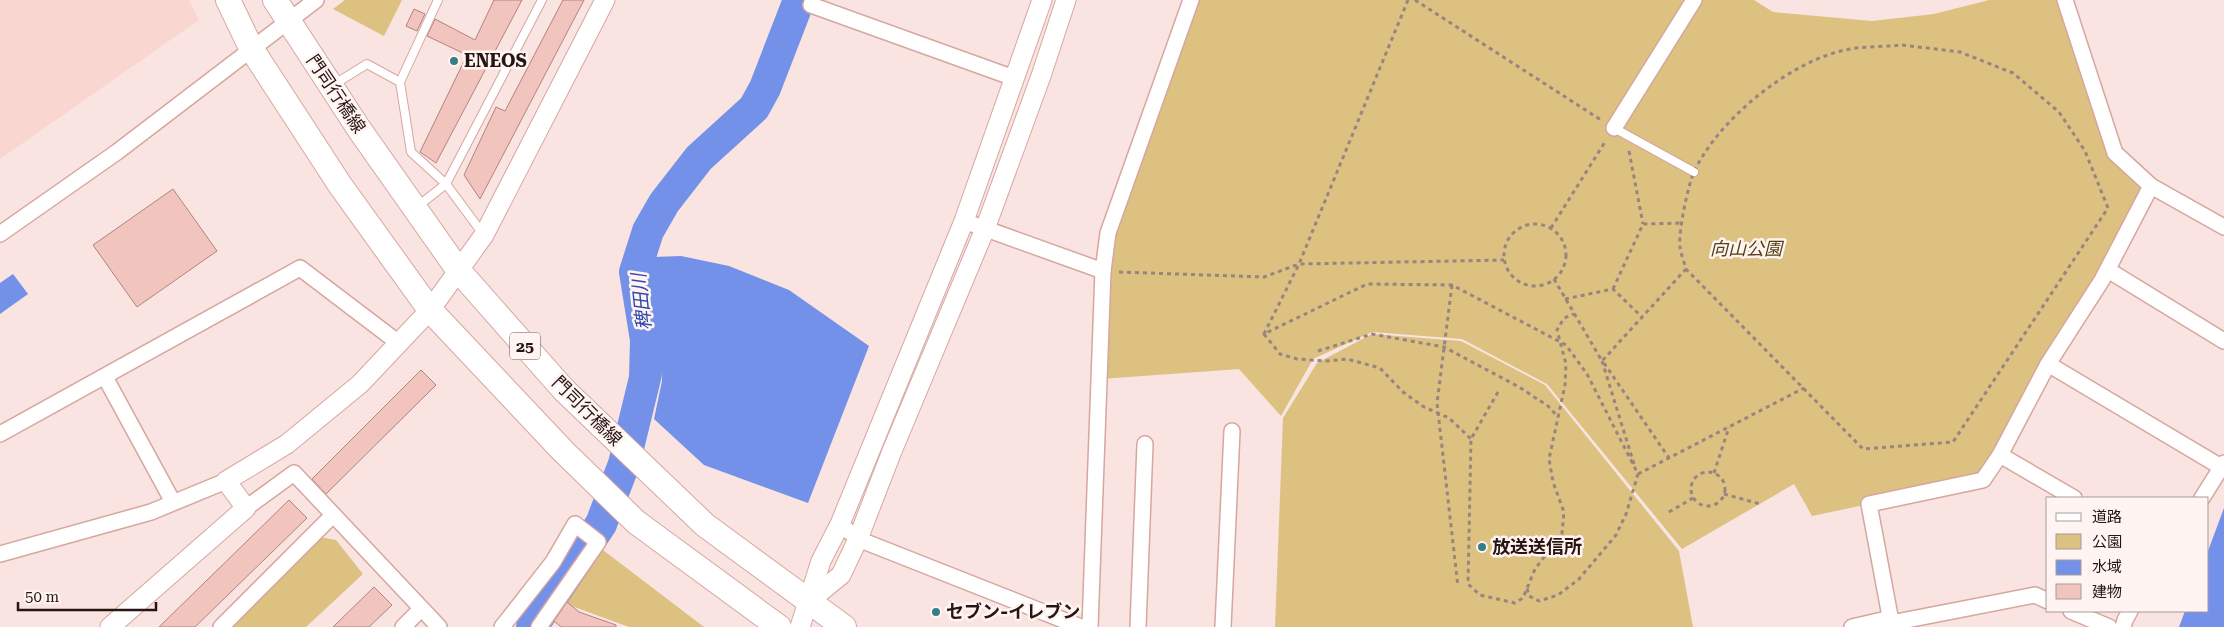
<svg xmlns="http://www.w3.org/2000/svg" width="2224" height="627" viewBox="0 0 2224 627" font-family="'Roboto Serif','Noto Sans JP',serif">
<rect width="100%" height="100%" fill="#f9e4e1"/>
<polygon fill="#fad6d0" points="0,0 189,0 199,20 0,159"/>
<g fill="#dcc181">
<polygon points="345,0 402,0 384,36 333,9"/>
<polygon points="1191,0 1754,0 1773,12 1872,21 1934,14 1989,0 2060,0 2115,153 2151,186 1983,480 1812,516 1794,484 1682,549 1547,384 1462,339 1372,332 1313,359 1281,416 1239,369 1101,379 1103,271"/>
<polygon points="1372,334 1461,341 1545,385 1679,551 1693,627 1275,627 1283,418 1317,363"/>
<polygon points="320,537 336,540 363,574 306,627 229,627"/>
<polygon points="599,547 704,627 629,627 558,601"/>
</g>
<g fill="#7391e8">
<polygon points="681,256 729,266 789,290 869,346 808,503 704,465 654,419 662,381 657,341 644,284 653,257"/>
<polygon points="13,274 28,294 0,314 0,283"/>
<polygon points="2224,508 2224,627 2179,627 2185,611 2208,611 2208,551"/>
</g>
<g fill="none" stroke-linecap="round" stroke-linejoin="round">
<polyline stroke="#7391e8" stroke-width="32" points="532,627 601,524 624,464 645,378 646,340 635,272 648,231 664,203 699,158 754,108 765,88 799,0"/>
</g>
<g fill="#f1c4bd" stroke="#b2837c">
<polygon points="494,0 522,0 436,163 420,152 467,55 427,36 435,19 475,40"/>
<polygon points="563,0 584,0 480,199 464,175 496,107 505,111"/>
<polygon points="414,9 425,14 417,31 406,26"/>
<polygon points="173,189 217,251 137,307 93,245"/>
<polygon points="421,370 436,385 326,494 312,479"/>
<polygon points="289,500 307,518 195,627 159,627"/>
<polygon points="374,587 392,605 369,627 333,627"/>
<polygon points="567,602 579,612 616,625 616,627 561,627 554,621"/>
</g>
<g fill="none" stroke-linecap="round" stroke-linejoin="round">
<g stroke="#d7a69f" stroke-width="10">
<g id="service">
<polyline points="400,82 411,152 446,184 483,234"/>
<polyline points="333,85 367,64 400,82 438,0"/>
<polyline points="1614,128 1694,172"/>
<polyline points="418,206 446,184 542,0"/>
</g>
</g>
<g stroke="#d7a69f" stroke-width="18">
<g id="minor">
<polyline points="813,0 811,5 1014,78"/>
<polyline points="2065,0 2115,153 2151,186 2224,227"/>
<polyline points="1614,128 1694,0"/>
<polyline points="964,221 1103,271"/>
<polyline points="0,234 117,152 316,0"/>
<polyline points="2108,270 2224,341"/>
<polyline points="2048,364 2221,467"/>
<polyline points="105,377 173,502"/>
<polyline points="0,434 300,268 400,344"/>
<polyline points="2000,455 2074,498"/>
<polyline points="2202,498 2224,463"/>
<polyline points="246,508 294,473 439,627"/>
<polyline points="840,524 858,539 1081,627"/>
<polyline points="0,554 151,512 226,481"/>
<polyline points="2071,611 2109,627"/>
<polyline points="1891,623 2035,595 2048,601"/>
<polyline points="221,627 333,515"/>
<polyline points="403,627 421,609"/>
<polyline points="502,627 553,562 575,524 598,542 539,627"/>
<polyline points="1090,627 1103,271 1108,233 1191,0"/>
<polyline points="1138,627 1145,444"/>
<polyline points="1223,627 1232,431"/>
<polyline points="1852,627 1891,618"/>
<polyline points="1892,627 1869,504 1983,480 2000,455 2048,364 2102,280 2151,186"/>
<polyline points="2123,627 2125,620 2130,611"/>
</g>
</g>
<g stroke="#d7a69f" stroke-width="21">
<g id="tertiary">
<polyline points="809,601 841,575 858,539 892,451 985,229 1041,76 1066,0"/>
<polyline points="110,627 246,508 226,481 287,444 360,384 430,310 484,235 605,0"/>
<polyline points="800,627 821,561 840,524 964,221 1042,0"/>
</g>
</g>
<g stroke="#d7a69f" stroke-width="26">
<g id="primary">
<polyline points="228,0 251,48 340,185 430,310 563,451 636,522 779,627"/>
<polyline points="275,0 359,129 459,271 564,390 705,525 844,627"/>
</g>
</g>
<g stroke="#988582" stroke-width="3" stroke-dasharray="4 4" stroke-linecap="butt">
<polyline points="1408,0 1299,264 1264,334 1367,284 1452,285 1566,345 1587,374 1638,474 1626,514 1616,535 1579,579 1558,595 1539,601 1529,596 1527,588"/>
<polyline points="1415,0 1601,120"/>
<path d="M1902 45 1960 52 2013 73 2059 112 2085 151 2108 208 1953 442 1863 449 1686 269C1684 262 1681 254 1680 247 1678 233 1688 185 1694 172 1718 120 1789 62 1845 50 1863 46 1883 47 1902 45Z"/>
<polyline points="1629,151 1643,224"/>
<circle cx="1535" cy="255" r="31"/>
<polyline points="1551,228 1605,142"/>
<polyline points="1119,272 1264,277 1299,264 1504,260"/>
<polyline points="1554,279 1602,361 1686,269"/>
<polyline points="1452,285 1437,403 1458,587"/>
<polyline points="1613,289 1643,224 1683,223"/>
<polyline points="1565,299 1613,289 1642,317"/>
<polyline points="1264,334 1280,354 1297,359 1326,361 1347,359 1380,368 1403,392 1424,407 1449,418 1471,439"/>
<polyline points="1318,351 1372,334 1444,347 1519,387 1548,406 1558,417"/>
<polyline points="1602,361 1634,464"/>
<polyline points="1604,363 1669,458"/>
<polyline points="1498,392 1471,439 1468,584 1480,595 1515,603 1523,598 1535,569 1562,533 1564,512 1553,482 1549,459 1565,385 1566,364 1557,330 1564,318 1574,314"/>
<circle cx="1708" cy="489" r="17"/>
<polyline points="1714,473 1729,427"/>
<polyline points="1638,474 1804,388"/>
<polyline points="1724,494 1760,504"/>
<polyline points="1669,512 1693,498"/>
</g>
<use href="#service" stroke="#fff" stroke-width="8"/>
<use href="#minor" stroke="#fff" stroke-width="15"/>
<use href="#tertiary" stroke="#fff" stroke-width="19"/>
<use href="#primary" stroke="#fff" stroke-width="24"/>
</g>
<g fill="#367d87" stroke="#fff4f2" stroke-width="2">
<circle cx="454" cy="61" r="5"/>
<circle cx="1482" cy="547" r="5"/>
<circle cx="936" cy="612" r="5"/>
</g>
<g text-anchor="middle" stroke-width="5" stroke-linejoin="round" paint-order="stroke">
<rect fill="#fff4f2" stroke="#675855" stroke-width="1" x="510" y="332.5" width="30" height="27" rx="4"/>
<g font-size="16" font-weight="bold" fill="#261512">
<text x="525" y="352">25</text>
</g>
<g font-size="18" font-weight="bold" fill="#261512" stroke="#fff4f2" text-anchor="start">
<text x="464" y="67">ENEOS</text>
<text x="1492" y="553">放送送信所</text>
<text x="946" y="618">セブン-イレブン</text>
</g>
<g font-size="18" fill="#261512" stroke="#fff4f2">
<text transform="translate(336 94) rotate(56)" y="6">門司行橋線</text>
<text transform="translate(587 411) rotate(45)" y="6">門司行橋線</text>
</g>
<g font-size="18" font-style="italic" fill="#504013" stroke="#fff4f2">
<text x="1746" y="255">向山公園</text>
</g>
<g font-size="19" font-style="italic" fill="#2e49ad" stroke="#fff4f2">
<text transform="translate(641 302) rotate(-96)" y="7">稗田川</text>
</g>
</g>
<rect x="2046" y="497" width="162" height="115" fill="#fff4f2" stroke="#a89b98"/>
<rect x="2056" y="513" width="25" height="8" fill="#ffffff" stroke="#a89b98"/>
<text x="2092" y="522" font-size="15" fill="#261512">道路</text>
<rect x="2056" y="534" width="25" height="15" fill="#dcc181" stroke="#a89b98"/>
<text x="2092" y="547" font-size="15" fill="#261512">公園</text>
<rect x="2056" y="560" width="25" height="15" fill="#7391e8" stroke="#a89b98"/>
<text x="2092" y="572" font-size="15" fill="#261512">水域</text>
<rect x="2056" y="584" width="25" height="15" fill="#f1c4bd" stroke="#a89b98"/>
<text x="2092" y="597" font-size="15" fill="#261512">建物</text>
<path d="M18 602v8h138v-8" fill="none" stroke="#261512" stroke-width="2.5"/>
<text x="25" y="602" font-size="15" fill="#261512" stroke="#fff4f2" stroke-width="4" paint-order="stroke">50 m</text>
</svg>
